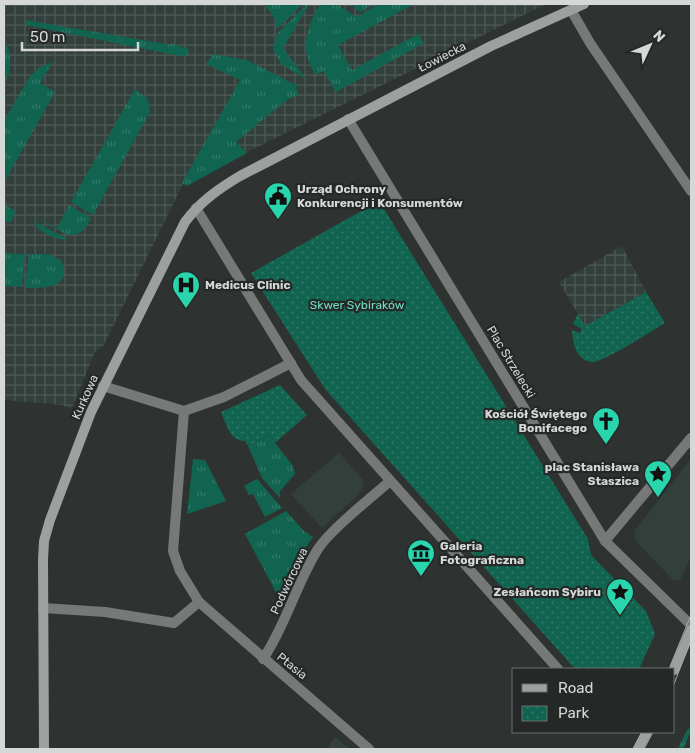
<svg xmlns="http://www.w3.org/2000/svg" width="695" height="753" viewBox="0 0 695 753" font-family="Rubik,sans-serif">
<defs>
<pattern id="industrial-grid" width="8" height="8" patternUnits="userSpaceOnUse" patternTransform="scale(1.25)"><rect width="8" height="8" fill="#323f3b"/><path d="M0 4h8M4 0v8" fill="none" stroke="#4f5a57"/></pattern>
<pattern id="grass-tufts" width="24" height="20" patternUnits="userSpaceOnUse" patternTransform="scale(1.25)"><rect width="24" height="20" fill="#116450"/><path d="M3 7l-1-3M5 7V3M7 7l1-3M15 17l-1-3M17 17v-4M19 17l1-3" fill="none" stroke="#337968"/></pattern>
<pattern id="park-dots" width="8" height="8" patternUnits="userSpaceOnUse" patternTransform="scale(1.25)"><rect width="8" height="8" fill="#116450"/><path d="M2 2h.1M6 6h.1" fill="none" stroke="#337968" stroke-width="1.8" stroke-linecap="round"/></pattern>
</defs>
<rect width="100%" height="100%" fill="#2e3331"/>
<g fill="#323f3b">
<polygon points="339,453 363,480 363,487 359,494 322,528 291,494"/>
<polygon points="691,459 691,556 680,580 673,580 636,541 634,531"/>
<polygon points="335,737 350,749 327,749"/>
</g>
<g fill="url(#industrial-grid)">
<polygon points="4,4 546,4 183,184 108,337 103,346 95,352 71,410 63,405 4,400"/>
<polygon points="622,246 646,292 585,326 559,282"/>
</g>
<g fill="url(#grass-tufts)">
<polygon points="264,4 303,4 277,29 274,17"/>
<polygon points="307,4 309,4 283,48 306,79 281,64 273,50 277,34"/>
<path d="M320 4H337L356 17 379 4H414L338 45 352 70 418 34 424 43 336 92 323 71 316 75C299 51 306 28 320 4Z"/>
<polygon points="350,4 374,4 360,12"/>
<polygon points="26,20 171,45 171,43 188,49 189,53 186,56 180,56 26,25"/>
<path d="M4 39C13 54 12 70 4 85Z"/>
<polygon points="213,54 247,60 298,86 296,88 299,95 288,99 236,142 247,153 187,186 182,183 240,80 206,64"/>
<polygon points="53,62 40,83 55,92 6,179 4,178 4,121 30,76 40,67"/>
<polygon points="135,89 148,99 150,112 93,215 71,202"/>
<polygon points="4,205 16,211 11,222 4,222"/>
<path d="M69 205 91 218C86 228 81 236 68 235L30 215 57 228Z"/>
<path d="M35 222 68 239C55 241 46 234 36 227Z"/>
<polygon points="4,253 25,254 22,287 4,286"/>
<path d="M29 254H48L61 260C74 289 43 288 25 288Z"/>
<polygon points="269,435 293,466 295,474 280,491 280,498 262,478 248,446"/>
<polygon points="193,459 205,460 226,501 187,514"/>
<polygon points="257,479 282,508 265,517 253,494 249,495 244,486"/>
<polygon points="286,511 304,531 313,537 303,552 279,598 245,534"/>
<polygon points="690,728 691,731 683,749 678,749 687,730"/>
</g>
<g fill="url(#park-dots)">
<polygon points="379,201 588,539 591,555 646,611 655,634 639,669 575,669 325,389 251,273"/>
<path d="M646 292 665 323C653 330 604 362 593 362 576 361 573 344 572 330L580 333 582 329 573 324 578 314 585 326Z"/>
<path d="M280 385 307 415 275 443 269 435 248 446 245 441C230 441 227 425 221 412Z"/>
</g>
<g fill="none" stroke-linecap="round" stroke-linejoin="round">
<g stroke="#767978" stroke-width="10">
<polyline points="571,10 590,43 691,191"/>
<polyline points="348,119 605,541 691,625"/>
<polyline points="196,208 301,380 558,669"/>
<polyline points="103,386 184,411 224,397 291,363"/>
<polyline points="184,411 173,551 180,571 199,602 369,749"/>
<polyline points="605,541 691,438"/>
<polyline points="43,608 105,612 174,623 199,602"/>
<path d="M263 659C286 625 296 584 318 549 331 529 371 498 390 481"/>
</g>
<g stroke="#9ca19f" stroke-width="10">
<polyline points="674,670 691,630"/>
<path d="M44 749 43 560 44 541 50 520 91 412 185 222C200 202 218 189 240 176L491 46 584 4"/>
<polyline points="638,749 647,732"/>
</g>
<g stroke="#a6aaa8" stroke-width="1">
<polyline points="669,669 691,615"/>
<polyline points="674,684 691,640"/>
<polyline points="633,749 642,732"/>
<polyline points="644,749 653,732"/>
</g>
</g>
<defs>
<g id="civic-pin" transform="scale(1.4375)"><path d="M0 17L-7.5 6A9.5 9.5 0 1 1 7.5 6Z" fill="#28d5ad" stroke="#242928"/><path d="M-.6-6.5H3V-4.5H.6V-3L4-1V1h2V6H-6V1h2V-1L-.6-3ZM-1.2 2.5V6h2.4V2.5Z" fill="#111"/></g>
<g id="hospital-pin" transform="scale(1.4375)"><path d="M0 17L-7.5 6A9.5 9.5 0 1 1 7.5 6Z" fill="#28d5ad" stroke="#242928"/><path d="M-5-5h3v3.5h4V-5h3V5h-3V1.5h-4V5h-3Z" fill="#111"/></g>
<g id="church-pin" transform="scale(1.4375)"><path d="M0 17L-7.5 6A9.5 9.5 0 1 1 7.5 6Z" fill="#28d5ad" stroke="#242928"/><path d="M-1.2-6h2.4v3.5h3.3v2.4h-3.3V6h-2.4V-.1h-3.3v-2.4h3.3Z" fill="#111"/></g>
<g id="sight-pin" transform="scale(1.4375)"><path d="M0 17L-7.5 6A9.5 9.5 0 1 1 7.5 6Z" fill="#28d5ad" stroke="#242928"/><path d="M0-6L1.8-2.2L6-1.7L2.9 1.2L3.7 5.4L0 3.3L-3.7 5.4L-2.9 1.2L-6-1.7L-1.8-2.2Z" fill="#111"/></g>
<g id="museum-pin" transform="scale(1.4375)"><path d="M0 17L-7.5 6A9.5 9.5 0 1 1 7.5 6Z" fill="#28d5ad" stroke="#242928"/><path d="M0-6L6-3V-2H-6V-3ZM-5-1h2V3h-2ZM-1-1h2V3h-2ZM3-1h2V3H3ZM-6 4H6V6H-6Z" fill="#111"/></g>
</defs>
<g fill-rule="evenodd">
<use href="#civic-pin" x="278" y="196"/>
<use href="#hospital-pin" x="186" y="285"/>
<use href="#church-pin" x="606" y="421"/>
<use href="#sight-pin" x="658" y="474"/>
<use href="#museum-pin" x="421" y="553"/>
<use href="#sight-pin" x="620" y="592"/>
</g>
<g text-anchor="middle" stroke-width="4.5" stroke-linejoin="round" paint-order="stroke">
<g font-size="12" fill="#d5d8d7" stroke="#242928">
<text transform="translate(442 57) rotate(-27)" y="4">Łowiecka</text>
<text transform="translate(511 362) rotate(59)" y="4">Plac Strzelecki</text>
<text transform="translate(85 397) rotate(-66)" y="4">Kurkowa</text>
<text transform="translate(289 581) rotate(-65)" y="4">Podwórcowa</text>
<text transform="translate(292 666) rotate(39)" y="4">Ptasia</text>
</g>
<g font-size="12" font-weight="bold" fill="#d5d8d7" stroke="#242928" text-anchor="start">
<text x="297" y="193">Urząd Ochrony<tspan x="297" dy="14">Konkurencji i Konsumentów</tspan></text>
<text x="205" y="289">Medicus Clinic</text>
<text x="587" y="418" text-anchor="end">Kościół Świętego<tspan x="587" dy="14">Bonifacego</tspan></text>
<text x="639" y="471" text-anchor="end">plac Stanisława<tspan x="639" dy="14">Staszica</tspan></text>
<text x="440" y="550">Galeria<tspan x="440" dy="14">Fotograficzna</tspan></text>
<text x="601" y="596" text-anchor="end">Zesłańcom Sybiru</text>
</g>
<g font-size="12" fill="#6ddebe" stroke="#242928">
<text x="357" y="309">Skwer Sybiraków</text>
</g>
</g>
<rect width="695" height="753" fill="none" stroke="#d5d8d7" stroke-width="10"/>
<rect x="512" y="668" width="162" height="65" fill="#242928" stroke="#6b6f6e"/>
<rect x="522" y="684" width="25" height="8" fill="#9ca19f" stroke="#6b6f6e"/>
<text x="558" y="693" font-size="15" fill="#d5d8d7">Road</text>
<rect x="522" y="706" width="25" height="15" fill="url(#park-dots)" stroke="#6b6f6e"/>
<text x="558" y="718" font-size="15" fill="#d5d8d7">Park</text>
<g transform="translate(650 45) rotate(46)" stroke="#242928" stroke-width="4" paint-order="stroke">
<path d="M0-4L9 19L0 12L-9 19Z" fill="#d5d8d7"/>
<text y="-8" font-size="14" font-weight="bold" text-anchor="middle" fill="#d5d8d7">N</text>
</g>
<path d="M22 42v8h116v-8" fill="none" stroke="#d5d8d7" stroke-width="2.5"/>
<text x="30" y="42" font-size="15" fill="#d5d8d7" stroke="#242928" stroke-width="4" paint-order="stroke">50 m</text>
</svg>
